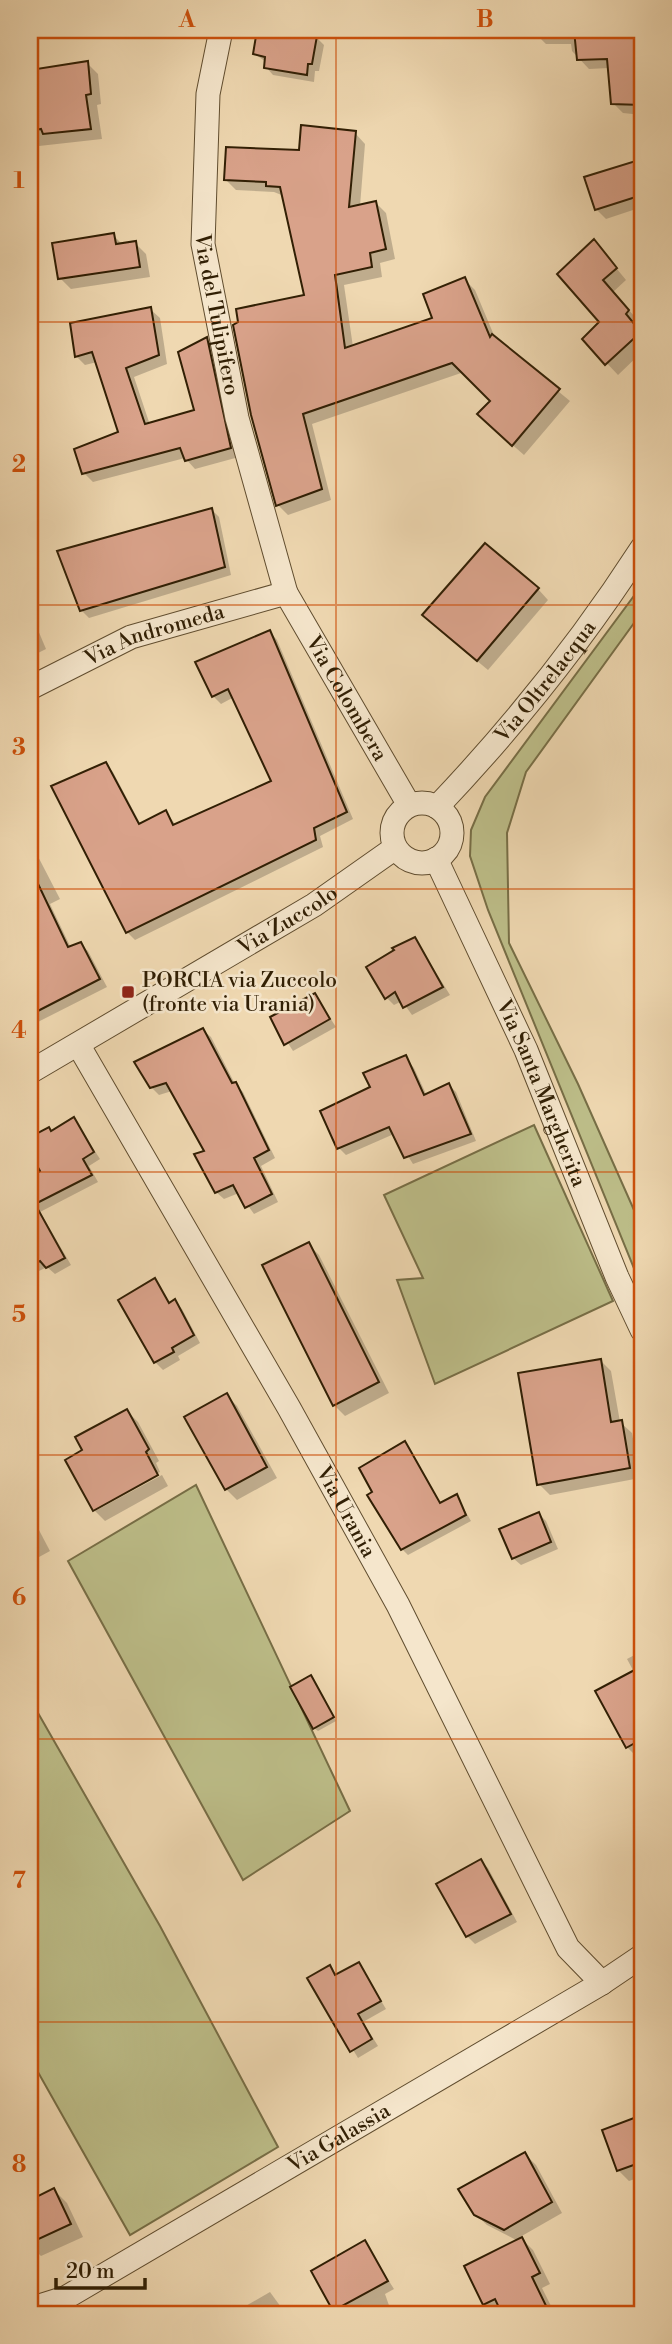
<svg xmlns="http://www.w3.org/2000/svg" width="672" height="2344" viewBox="0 0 672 2344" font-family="'Libre Bodoni',serif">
<rect width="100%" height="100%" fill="#efd8b1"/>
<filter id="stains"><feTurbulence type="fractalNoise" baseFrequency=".00286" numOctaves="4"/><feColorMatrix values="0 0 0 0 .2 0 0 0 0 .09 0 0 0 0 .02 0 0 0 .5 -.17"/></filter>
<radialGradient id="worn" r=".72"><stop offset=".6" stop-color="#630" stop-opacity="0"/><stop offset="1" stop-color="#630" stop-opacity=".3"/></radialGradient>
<g fill="#bdbe89" stroke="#776e46" stroke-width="2">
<polygon points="642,585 642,612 526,772 507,833 509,943 578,1084 642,1228 642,1288 488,910 470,856 471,830 485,797"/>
<polygon points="534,1125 613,1301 435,1384 397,1280 423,1278 384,1195"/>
<polygon points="196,1485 350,1811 243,1880 68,1561"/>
<polygon points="30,1699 160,1926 278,2147 130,2235 30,2058"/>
</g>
<g fill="#0003">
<polygon points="259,30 317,38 324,45 319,71 315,71 314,82 273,75 266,67 266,62 255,54"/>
<polygon points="538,30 642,30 642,115 623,113 613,103 609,68 589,69 572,51 571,44 546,44 536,34"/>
<polygon points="87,63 98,74 101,104 97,105 102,139 30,147 30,71"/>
<polygon points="355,133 365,144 360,206 376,203 386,213 395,259 380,263 382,277 344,285 353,347 434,319 465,280 475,290 496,340 570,401 524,455 490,425 492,401 464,372 312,424 331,500 288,515 278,505 306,297 284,196 274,192 236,190 225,179"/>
<polygon points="642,161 642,207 606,219 596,209 587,178"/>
<polygon points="113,235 123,245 135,243 146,254 150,277 71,289 60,278"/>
<polygon points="594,241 626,280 613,292 642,325 642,352 618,375 584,339 602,322"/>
<polygon points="150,309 160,318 167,364 134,377 150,425 196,411 207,340 216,349 239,457 195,469 185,458 93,482 84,473 121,433 97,362 85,365 76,356"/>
<polygon points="211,509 219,517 231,575 89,618 81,610"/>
<polygon points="538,589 548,600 488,670 435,626"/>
<polygon points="30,611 46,649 30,657"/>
<polygon points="270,632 277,640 353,819 320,836 323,847 135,940 127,932 106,764 113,772 141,825 166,812 176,825 273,782 234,697 221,704 213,696"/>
<polygon points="30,841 60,899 50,904 71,948 80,944 88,951 107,987 30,1026"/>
<polygon points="415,939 450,995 412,1015 402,1001 394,1005 387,998"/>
<polygon points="315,995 336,1027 293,1051 272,1018"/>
<polygon points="203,1030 211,1037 235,1084 243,1092 275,1158 261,1166 278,1202 254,1214 239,1193 224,1199 216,1192 207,1152 172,1091 159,1095 151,1087"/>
<polygon points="407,1060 414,1068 427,1096 449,1085 456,1092 476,1141 413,1164 394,1134 346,1155 339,1148"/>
<polygon points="74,1119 100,1159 89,1166 98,1182 40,1212 71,1265 55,1274 47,1267 33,1274 30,1271 30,1139 49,1129 52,1132"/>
<polygon points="308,1244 319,1255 389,1393 345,1416 334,1405"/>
<polygon points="154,1281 171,1304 175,1301 182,1309 200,1343 178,1356 180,1360 163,1370 155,1362 120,1300"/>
<polygon points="600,1360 611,1371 620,1422 632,1433 640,1478 550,1495 539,1484"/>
<polygon points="226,1395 237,1406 277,1478 237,1500 226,1489"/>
<polygon points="127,1411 138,1422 159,1461 156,1463 160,1472 95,1507 95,1511 85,1451"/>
<polygon points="404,1444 441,1504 457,1497 471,1521 408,1555 402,1549"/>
<polygon points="162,1475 168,1486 105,1521 95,1511"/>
<polygon points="30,1513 50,1551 30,1562"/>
<polygon points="539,1514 546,1521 558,1549 521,1565 513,1558"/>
<polygon points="642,1651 642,1756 638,1758 627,1747 634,1672 627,1659"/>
<polygon points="311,1677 336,1721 318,1731 314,1728"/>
<polygon points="481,1861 488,1868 517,1922 475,1944 467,1936"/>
<polygon points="359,1964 386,2009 363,2022 378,2046 358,2058 310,1978 330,1967 337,1976"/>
<polygon points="642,2117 642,2197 635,2179 629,2181 618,2170 604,2131"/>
<polygon points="525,2154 536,2165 562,2213 520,2237 533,2250 550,2284 542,2288 555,2314 504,2314 503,2311 496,2314 485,2304 518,2241 487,2225 475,2214"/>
<polygon points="54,2190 67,2203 83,2237 41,2256 30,2245 30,2193 36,2199"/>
<polygon points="365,2243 394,2289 385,2294 392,2314 337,2314 314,2272"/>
<polygon points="270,2292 286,2314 232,2314"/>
</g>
<g fill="#d9a28a" stroke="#311f04" stroke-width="2">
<polygon points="257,30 317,36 312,64 308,64 307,75 264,68 265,57 253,54"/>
<polygon points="574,30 642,30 642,105 611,104 607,59 577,60"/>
<polygon points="88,61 91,94 86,95 91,129 43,134 41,129 30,131 30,70"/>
<polygon points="301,125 356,131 349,207 376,201 386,249 370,253 372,267 335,275 345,348 432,318 423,294 465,277 490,337 492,334 560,389 512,446 477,414 490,401 452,363 303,414 322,489 276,506 251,415 233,325 238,322 236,309 304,295 280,187 266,186 266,182 224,180 226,147 299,150"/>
<polygon points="642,159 642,195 595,210 584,177"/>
<polygon points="114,233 116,244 136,241 140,267 58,279 52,243"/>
<polygon points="594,239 617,268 603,280 629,310 626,314 641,332 605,365 582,339 599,322 557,274"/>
<polygon points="151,307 159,355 126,368 145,424 194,410 178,352 207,337 231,448 185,461 180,448 82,474 74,449 118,432 92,352 75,357 70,323"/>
<polygon points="212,508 225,567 80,611 57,551"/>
<polygon points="485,543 539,588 477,661 422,615"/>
<polygon points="270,630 347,812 314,828 316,840 126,933 51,786 106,762 139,824 166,810 173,825 271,781 228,689 212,697 195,662"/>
<polygon points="30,867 68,947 81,942 100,979 30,1015"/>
<polygon points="415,937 443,987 403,1008 395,992 385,999 366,967 394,950 392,948"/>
<polygon points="315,993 330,1019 284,1045 270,1017"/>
<polygon points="203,1028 232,1083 236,1082 269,1150 254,1158 272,1194 245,1208 233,1185 215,1193 194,1154 204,1151 166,1083 150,1088 134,1062"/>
<polygon points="406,1055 424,1095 449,1083 471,1134 404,1158 389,1127 337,1149 320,1111 370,1087 363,1073"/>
<polygon points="74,1117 94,1152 83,1159 92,1175 35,1204 65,1258 46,1268 40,1261 30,1266 30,1178 40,1171 30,1153 30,1137 49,1127 51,1131"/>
<polygon points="309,1242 379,1382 333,1406 262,1265"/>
<polygon points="155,1278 169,1303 175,1299 194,1335 172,1348 174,1352 154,1363 118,1300"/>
<polygon points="601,1359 611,1422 622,1420 630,1468 537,1485 518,1373"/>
<polygon points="227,1393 267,1467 225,1490 184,1417"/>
<polygon points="127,1409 149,1449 146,1452 158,1475 93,1511 65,1460 82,1450 75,1437"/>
<polygon points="405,1441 440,1503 457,1494 466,1515 401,1550 367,1495 372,1492 359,1468"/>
<polygon points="539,1512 551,1542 512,1559 499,1529"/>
<polygon points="642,1666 642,1739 626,1748 595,1691"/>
<polygon points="311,1675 334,1717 313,1729 290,1687"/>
<polygon points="481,1859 511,1914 466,1937 436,1884"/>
<polygon points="359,1962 381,2001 358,2014 372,2039 350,2052 307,1978 330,1965 335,1975"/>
<polygon points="642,2115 642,2162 617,2171 602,2130"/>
<polygon points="525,2152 552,2202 504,2230 474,2215 458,2189"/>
<polygon points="54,2188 71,2224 30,2243 30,2200"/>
<polygon points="522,2237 540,2273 532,2277 550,2314 502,2314 495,2299 483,2305 464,2266"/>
<polygon points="365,2240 388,2281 333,2311 311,2271"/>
</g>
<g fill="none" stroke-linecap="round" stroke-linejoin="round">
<g stroke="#604d2f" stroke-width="25">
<g id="minor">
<path id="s1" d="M221 30 208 94 203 244 237 418 286 593 409 805"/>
<path id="s2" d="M30 688 131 637 286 593"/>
<circle cx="422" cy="833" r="30"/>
<path id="s3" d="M437 807C513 727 582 641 642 548"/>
<path id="s4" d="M436 859 526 1050 617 1277 642 1330"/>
<path id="s5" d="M79 1046 289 1408 398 1605 568 1948 602 1983"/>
<path id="s6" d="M30 1072 314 905 395 848"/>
<path id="s7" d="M30 2309 65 2298 602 1983 642 1956"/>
</g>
</g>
<use href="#minor" stroke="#f5e6cc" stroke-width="23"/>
</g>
<path fill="none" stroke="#cd500b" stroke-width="2" stroke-opacity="0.55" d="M336 30V2314M30 322H642M30 605H642M30 889H642M30 1172H642M30 1455H642M30 1739H642M30 2022H642"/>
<rect fill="#8f2418" stroke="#f5e6cc" stroke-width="2.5" x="121" y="985" width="14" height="14" rx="3.5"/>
<g text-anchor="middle" stroke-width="5" stroke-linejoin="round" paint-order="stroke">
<g font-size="21" fill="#311f04" stroke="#f5e6cc">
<text dy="7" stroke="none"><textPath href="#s1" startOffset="287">Via del Tulipifero</textPath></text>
<text dy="7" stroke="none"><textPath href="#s2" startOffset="136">Via Andromeda</textPath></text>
<text dy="7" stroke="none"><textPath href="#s3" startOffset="166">Via Oltrelacqua</textPath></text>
<text dy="7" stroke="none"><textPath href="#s1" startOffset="696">Via Colombera</textPath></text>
<text dy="7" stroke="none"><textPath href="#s6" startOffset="299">Via Zuccolo</textPath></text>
<text dy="7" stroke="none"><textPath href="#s4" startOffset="257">Via Santa Margherita</textPath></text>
<text dy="7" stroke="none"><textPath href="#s5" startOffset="537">Via Urania</textPath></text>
<text dy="7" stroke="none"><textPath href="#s7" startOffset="354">Via Galassia</textPath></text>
</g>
<g font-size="21" fill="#311f04" stroke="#f5e6cc" text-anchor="start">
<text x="142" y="987">PORCIA via Zuccolo<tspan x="142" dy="24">(fronte via Urania)</tspan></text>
</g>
</g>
<rect width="672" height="2344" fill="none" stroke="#efd8b1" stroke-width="77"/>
<path d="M56 2278v10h89v-10" fill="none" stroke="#311f04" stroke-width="3.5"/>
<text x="66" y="2278" font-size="21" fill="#311f04" stroke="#f5e6cc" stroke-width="5" paint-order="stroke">20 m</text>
<rect x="38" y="38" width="596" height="2268" fill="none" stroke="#cd500b" stroke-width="2.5"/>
<g font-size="23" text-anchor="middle" font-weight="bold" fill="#cd500b">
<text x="187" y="27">A</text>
<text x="485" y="27">B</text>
<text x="19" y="188">1</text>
<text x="19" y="472">2</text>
<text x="19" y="755">3</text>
<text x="19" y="1038">4</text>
<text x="19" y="1322">5</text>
<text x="19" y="1605">6</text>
<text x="19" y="1888">7</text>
<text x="19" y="2172">8</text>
</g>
<rect width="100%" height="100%" filter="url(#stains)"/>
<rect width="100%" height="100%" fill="url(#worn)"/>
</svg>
